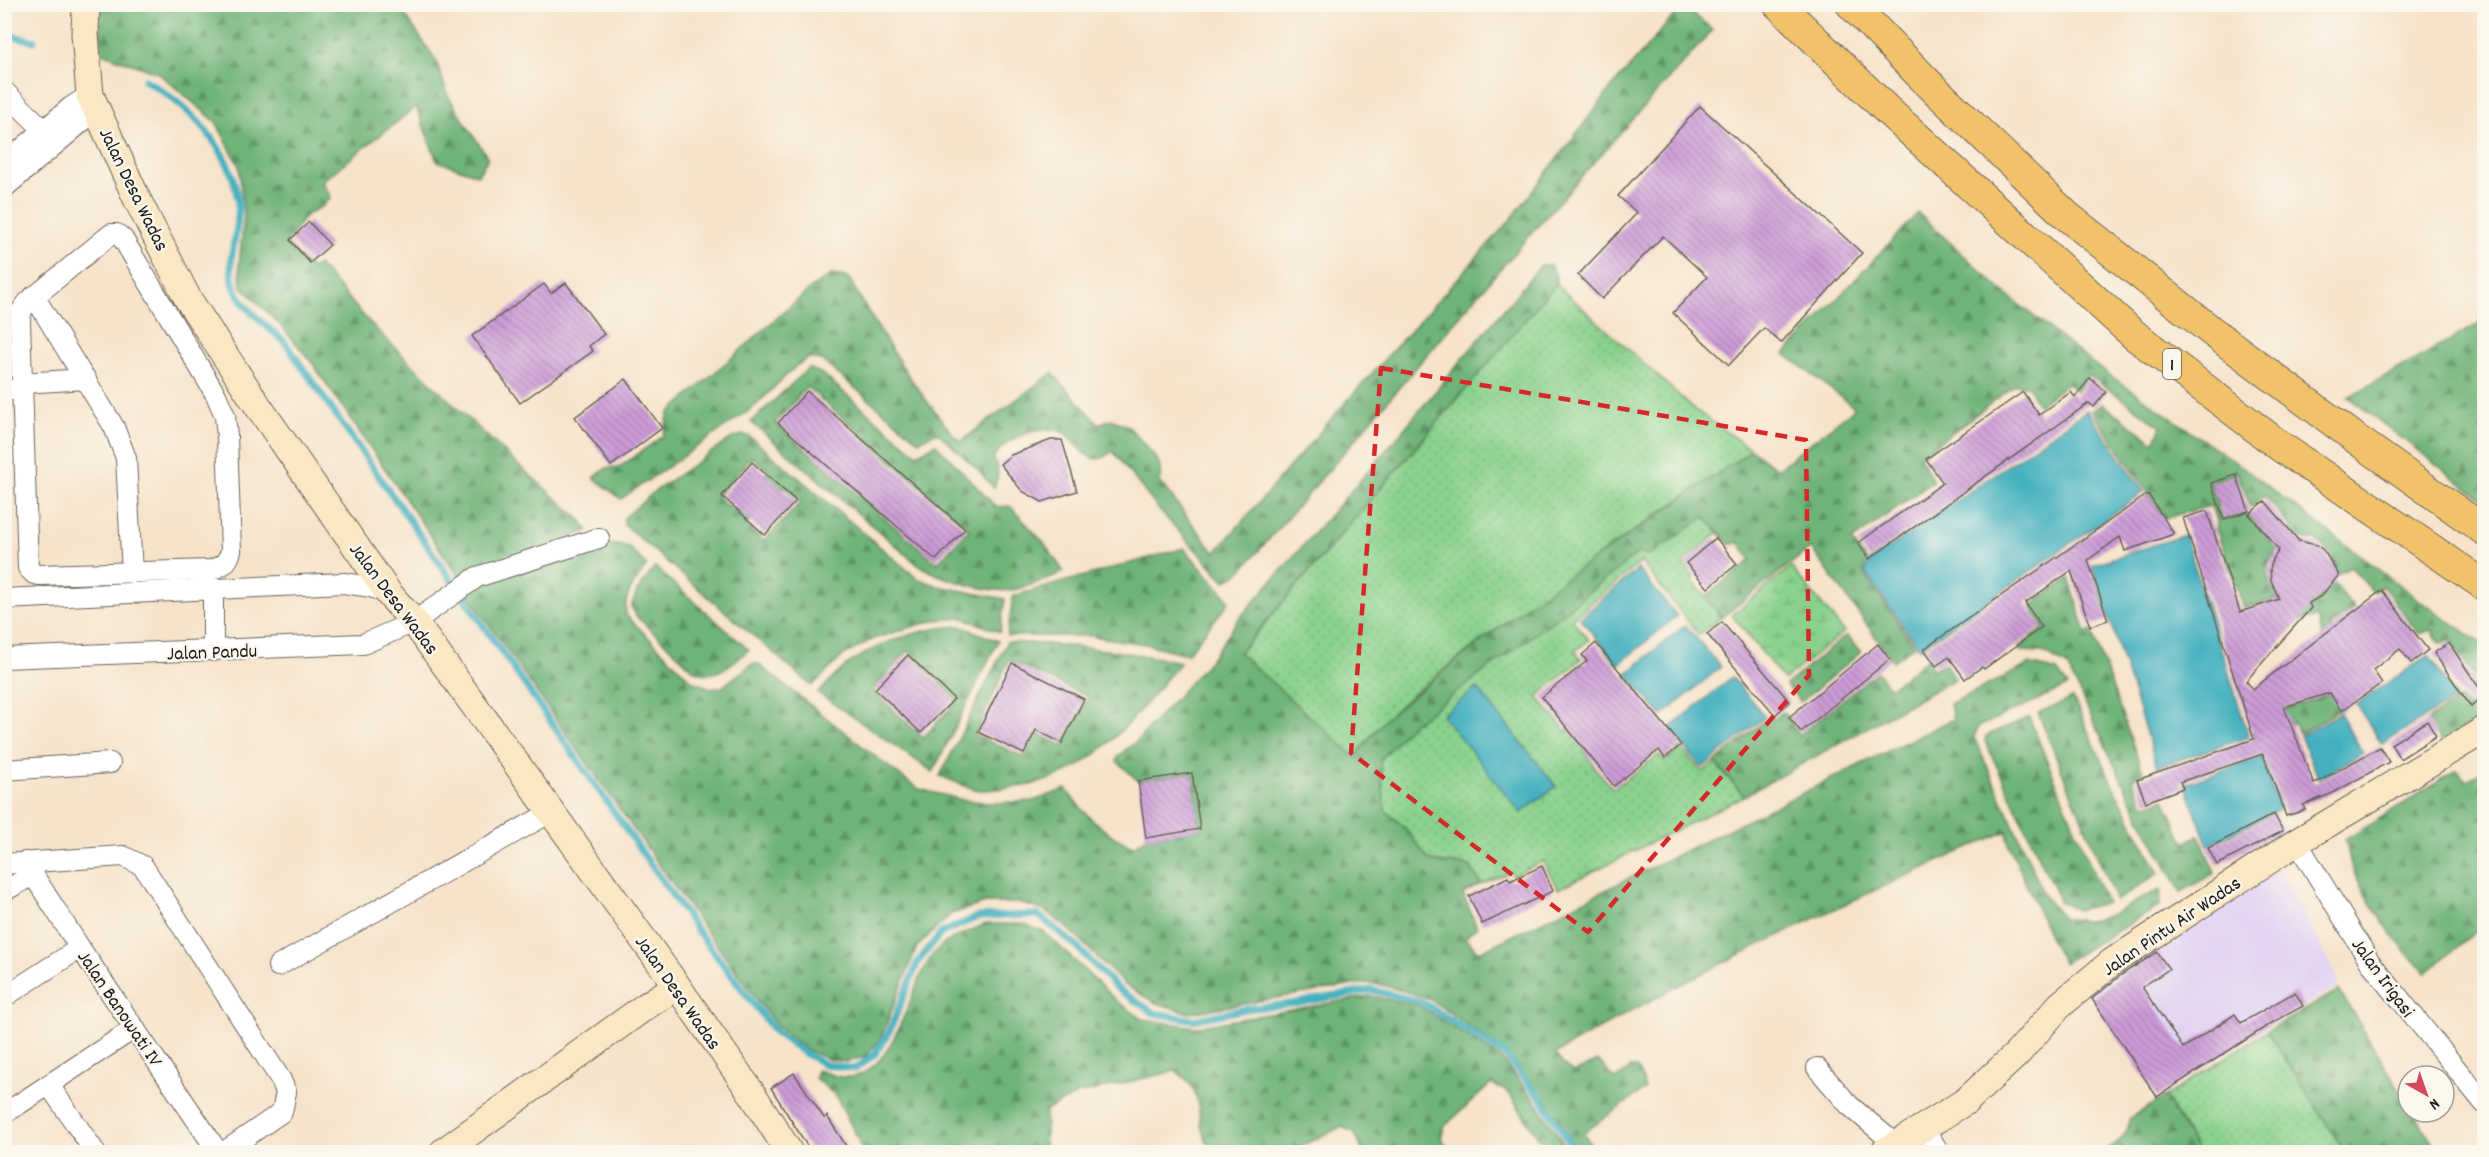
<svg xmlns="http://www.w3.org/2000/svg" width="2489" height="1157" viewBox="0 0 2489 1157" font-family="Dekko,sans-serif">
<defs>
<pattern id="grass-dots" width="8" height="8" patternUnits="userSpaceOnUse" patternTransform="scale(1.5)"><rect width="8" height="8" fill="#89d18c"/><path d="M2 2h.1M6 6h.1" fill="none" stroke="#76b378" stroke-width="1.8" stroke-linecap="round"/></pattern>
<pattern id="forest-firs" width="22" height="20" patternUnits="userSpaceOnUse" patternTransform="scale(1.5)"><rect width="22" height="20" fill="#6eb378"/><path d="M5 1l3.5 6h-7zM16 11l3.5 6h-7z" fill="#5a9162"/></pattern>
<pattern id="wetland-marsh" width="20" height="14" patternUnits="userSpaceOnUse" patternTransform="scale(1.5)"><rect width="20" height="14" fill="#89d18c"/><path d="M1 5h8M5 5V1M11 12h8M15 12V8" fill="none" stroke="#76b378"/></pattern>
<pattern id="building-back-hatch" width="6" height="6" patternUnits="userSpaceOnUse" patternTransform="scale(1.5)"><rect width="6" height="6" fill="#cc9bd7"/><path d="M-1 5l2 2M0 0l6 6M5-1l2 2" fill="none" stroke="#a57eae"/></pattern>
</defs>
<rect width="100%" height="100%" fill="#fbf7ec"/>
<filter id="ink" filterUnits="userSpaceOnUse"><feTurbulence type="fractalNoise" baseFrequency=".0167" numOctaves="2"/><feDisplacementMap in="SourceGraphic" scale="12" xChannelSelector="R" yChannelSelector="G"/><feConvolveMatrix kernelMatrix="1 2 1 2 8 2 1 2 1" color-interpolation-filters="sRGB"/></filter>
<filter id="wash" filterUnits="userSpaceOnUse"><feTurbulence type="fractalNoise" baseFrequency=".008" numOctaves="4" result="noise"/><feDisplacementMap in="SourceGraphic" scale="24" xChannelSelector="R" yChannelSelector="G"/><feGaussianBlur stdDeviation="1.35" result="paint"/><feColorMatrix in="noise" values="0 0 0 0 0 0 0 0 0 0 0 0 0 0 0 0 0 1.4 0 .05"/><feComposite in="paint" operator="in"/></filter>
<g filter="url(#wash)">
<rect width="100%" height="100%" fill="#f6e3ca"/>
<polygon fill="#e3d3f2" points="2272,871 2278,872 2284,877 2338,978 2339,986 2250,1037 2157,1097 2088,993"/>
<g fill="url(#grass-dots)" stroke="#527654" stroke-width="1.5" fill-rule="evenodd">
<path d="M1556 284 1694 409 1752 450C1660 512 1569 574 1482 640 1437 675 1386 709 1355 758L1239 654Z"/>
<path d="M1705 517 1719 532 1683 563 1694 577 1692 580 1722 617 1699 635 1641 562 1572 619 1589 640 1575 651 1581 659 1537 697 1567 732 1596 706 1570 674 1582 664 1657 751 1642 764 1611 728 1584 750 1594 767 1613 789 1659 755 1665 761 1681 748 1702 772 1715 762 1744 796 1558 889 1543 861 1513 876 1511 872 1481 884 1470 866 1430 861 1404 827 1385 810 1380 760 1408 728 1555 619 1638 553 1650 555ZM1477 688 1556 786 1522 813 1443 715Z"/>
<polygon points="2267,1031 2345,1152 2198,1152 2165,1097"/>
</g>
<g fill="url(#forest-firs)" stroke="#45684a" stroke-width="1.5" fill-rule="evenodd">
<path d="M100 5H398L436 60 448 96 488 158 478 175 437 161 416 107 322 181 331 197 323 206 306 215 286 243 311 269 318 265C339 285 356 309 377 330 443 396 511 460 582 521L588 531 481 567 459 577 310 360 282 327 241 286 239 265 244 216 239 166 216 122 158 73 101 53Z"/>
<path d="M1683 5 1713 30C1625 127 1538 224 1454 323 1382 407 1312 492 1238 574L1225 581 1159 510 1113 451C1107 455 1101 461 1092 458 1080 453 1075 440 1064 433 1048 424 1021 434 1006 444 1002 447 997 453 993 457 999 468 999 476 994 488L978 470 938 433 932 434 919 441 821 360 809 358 797 365 753 408 621 499 594 478 606 468 619 467 663 436 669 413 811 288 831 275 848 277C881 334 916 393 960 442L1052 373 1099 424 1111 419 1128 426 1157 459 1161 470 1160 482 1215 553 1338 411 1512 218 1612 87Z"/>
<path d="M1918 213 2006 294 2091 362 2241 466 2422 602 2484 645V689L2450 641 2440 643 2431 630 2419 634 2383 586 2373 592 2351 567 2337 574 2331 554 2314 538 2312 541 2299 538 2279 546C2275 552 2270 559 2268 567 2264 586 2286 608 2305 605 2318 603 2326 593 2334 583L2354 608 2330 627 2351 654 2353 702 2299 734 2293 723 2280 728 2276 712 2338 691 2317 617 2291 623 2280 598 2244 608 2216 529 2217 524 2211 506 2165 518 2092 411 2103 404 2154 442 2161 427 2089 375 2076 391 2067 383 2038 406 2028 386 2015 385 1920 457 1933 481 1852 541 1867 561 1863 572 1914 646 1893 661 1811 548 1722 617 1705 597 1751 560 1739 542 1730 545 1705 517 1649 555 1638 553 1555 619 1408 728 1380 760 1385 810 1404 827 1430 861 1470 866 1481 884 1463 894 1477 927 1465 938 1479 952 1953 719 1950 704 2030 664 2057 671 2068 686 1978 727 1974 737 2046 899 2064 918C2071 919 2080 921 2087 921 2114 919 2136 898 2161 890L2160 906 2063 963 2050 938 2009 845 2007 831C1853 899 1700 969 1555 1054L1563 1064 1574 1072 1598 1061C1606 1066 1607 1075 1616 1079L1631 1068H1637L1643 1080 1645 1089 1584 1133 1595 1152H1578L1546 1100 1506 1052 1428 998 1383 985 1365 983 1189 1013 1154 1002 1125 985 1069 929 1043 910 1019 903H985L951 914 917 947 880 1040 866 1056 847 1062 828 1059 807 1050 778 1028 701 924 466 592 501 574 607 544 627 546 647 565C638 579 620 598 627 616L692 681 711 688 722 687 752 664H758L899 775 919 789 963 800 994 803 1033 801 1066 789C1082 812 1107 838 1134 846L1146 838 1200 829 1192 773 1138 781 1117 761 1118 756 1137 741 1210 660 1238 620 1378 460 1541 265H1550L1556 275V284L1239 653 1355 757 1387 717 1460 658 1536 599 1752 450 1777 469 1855 408 1785 354ZM2237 473 2251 507 2265 496 2292 528 2273 544 2247 514 2222 520 2210 482Z"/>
<polygon points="2484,321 2484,501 2348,397"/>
<path d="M809 368 822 374 917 454 936 444 996 507 1010 506 1043 542 1064 572C1048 578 1028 588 1011 590 985 593 940 578 918 565L751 422ZM807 387 969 529 937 563 775 423Z"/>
<path d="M742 435 749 436 917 578 938 586 1005 599 1000 632 963 618 935 620 873 639 844 655 812 686 624 525V518L655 491 732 438ZM752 457 768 471 758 482 773 496 783 486 801 502 764 541 746 525 756 513 744 502 734 511 717 496Z"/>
<polygon points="1184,548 1229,600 1228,604 1187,654 1145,644 1091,636 1007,636 1013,596"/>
<path d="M655 567 749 650C732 662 716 682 694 670L637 617 631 607 637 591Z"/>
<polygon points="2069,578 2086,632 2092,631 2143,773 2132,779 2144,805 2164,799 2184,843 2199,835 2215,873 2181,892 2137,812 2067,666 2042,652 2020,651 2019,647 2044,628 2032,608 2032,605"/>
<path d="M960 626 998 641 933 772 818 693C829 683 840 669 853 661 883 640 924 628 960 626ZM908 651 957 700 923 738 872 690Z"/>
<polygon points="1846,635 1861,652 1801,702 1786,685"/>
<path d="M1007 642C1067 644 1123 651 1181 662 1130 720 1091 783 1007 788 998 789 988 791 979 790 967 788 952 780 940 776ZM1009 660 1088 697 1063 746 1037 733 1024 757 975 735Z"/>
<polygon points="1928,658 1933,670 1945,663 1955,679 1744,796 1715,762 1771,716 1774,719 1783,712 1800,735 1877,672 1890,688"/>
<polygon points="2073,698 2115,790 2159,873 2116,901 2038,713"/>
<polygon points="2460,698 2470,709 2484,699 2484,715 2443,743 2428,720"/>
<polygon points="2029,717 2106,903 2077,910 2060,902 1985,741 1986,736"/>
<path d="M2484 769V925L2426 973C2400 949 2364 900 2352 867 2349 858 2348 849 2345 840L2457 770 2466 781Z"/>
<path d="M986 924H1024L1044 932 1118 1002 1143 1019 1195 1027 1370 996 1418 1005 1499 1056 1535 1100 1569 1152H1548L1508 1092 1491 1084 1445 1126 1441 1138 1451 1152H1363L1354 1132 1341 1127 1288 1152H1212C1208 1144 1202 1134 1201 1125 1197 1101 1199 1085 1175 1071L1078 1094 1045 1111 1046 1132 1043 1152H862L857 1137 836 1096 815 1078 817 1070C825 1072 835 1077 844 1077 896 1078 907 991 931 957 944 939 966 932 986 924Z"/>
<polygon points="2339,990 2408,1104 2408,1112 2413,1112 2439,1152 2345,1152 2267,1031"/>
<path d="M2165 1097 2198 1152H2111L2108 1148C2120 1142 2129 1133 2129 1119Z"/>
</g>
<polygon fill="url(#wetland-marsh)" stroke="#527654" stroke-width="1.5" points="1791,567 1844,632 1784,680 1732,615"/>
<g fill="#44b1c0" stroke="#30666e" stroke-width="1.5">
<polygon points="2087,410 2144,492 1919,649 1865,572 1870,561"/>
<polygon points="2185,535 2249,737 2157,767 2092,565"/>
<polygon points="1638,569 1677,616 1618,665 1580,618"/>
<polygon points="1685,625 1721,667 1662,716 1626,674"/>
<polygon points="2429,655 2456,698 2382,744 2356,704"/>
<polygon points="1732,677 1765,717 1702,768 1670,728"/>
<polygon points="1477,688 1556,786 1521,813 1442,715"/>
<polygon points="2340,713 2363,753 2319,779 2300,736"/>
<polygon points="2262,757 2280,809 2208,846 2185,784"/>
</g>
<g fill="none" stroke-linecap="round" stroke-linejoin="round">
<g stroke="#44b1c0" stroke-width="7">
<polyline points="4,34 34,41"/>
<path d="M145 80C189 106 234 150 238 204 241 229 226 255 233 282 239 307 266 325 284 341L696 929 776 1033 804 1053 824 1064 855 1069 875 1054 888 1034 918 962 941 933 978 917 1038 915 1074 944 1119 990 1154 1013 1194 1020 1246 1009 1298 1003 1371 990 1422 1002 1503 1053 1541 1098 1575 1152"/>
</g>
</g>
<g id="blocks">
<g fill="url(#building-back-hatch)">
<polygon points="1700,106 1862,253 1781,343 1764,328 1729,365 1673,313 1707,277 1663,236 1602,299 1578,275 1637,213 1618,196"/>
<polygon points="309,222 330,245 310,263 290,240"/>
<polygon points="566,283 604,334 589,346 593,351 520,403 472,336 544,284 551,293"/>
<polygon points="2090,378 2106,392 2094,407 2089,403 1869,559 1858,543 1943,483 1926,459 2023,392 2039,415 2071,392 2075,397"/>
<polygon points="626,379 662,428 611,466 575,417"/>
<polygon points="807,391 965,529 936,560 778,423"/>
<polygon points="1051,440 1062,440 1077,491 1042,502 1022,491 1000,464 1011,455"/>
<polygon points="752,462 796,501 765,535 722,496"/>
<polygon points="2236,475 2249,511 2224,519 2211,483"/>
<polygon points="2148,494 2174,534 2125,551 2120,537 2088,560 2108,620 2090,626 2071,571 2025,603 2042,627 1984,669 1982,667 1965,679 1949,657 1936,666 1924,649"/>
<polygon points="2265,501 2299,541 2317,545 2324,551 2339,575 2321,596 2309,603 2311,608 2246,681 2253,689 2382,590 2428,650 2411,663 2400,649 2373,670 2382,683 2341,711 2330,693 2284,707 2314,784 2380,747 2389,762 2333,793 2303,805 2305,810 2286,816 2263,754 2180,782 2183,788 2146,802 2137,780 2254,739 2183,518 2207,511 2240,612 2279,599 2271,580 2270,569 2273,559 2279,550 2249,514"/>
<polygon points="1716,538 1737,564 1708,588 1686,563"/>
<polygon points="1722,622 1790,702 1775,715 1707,634"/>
<polygon points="1596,643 1681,745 1665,758 1659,750 1614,786 1542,697 1587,661 1582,655"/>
<polygon points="2449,643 2484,695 2471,707 2434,653"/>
<polygon points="1878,644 1890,659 1801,732 1789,717"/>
<polygon points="908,655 954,699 921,733 875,689"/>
<polygon points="1012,663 1084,699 1062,743 1036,730 1024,754 978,732"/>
<polygon points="2427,721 2436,736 2400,759 2391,744"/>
<polygon points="1192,773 1200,829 1146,838 1138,781"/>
<polygon points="2274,814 2283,831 2217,865 2208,848"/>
<polygon points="1542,866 1553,891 1482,924 1469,896 1508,877 1510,881"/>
<polygon points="2157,952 2169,969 2142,987 2183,1048 2235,1014 2241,1023 2295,992 2303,1006 2270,1024 2157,1097 2092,999 2121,975"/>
<polygon points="794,1073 824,1118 827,1116 850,1152 811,1152 771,1088"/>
</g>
</g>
</g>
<g filter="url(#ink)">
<use href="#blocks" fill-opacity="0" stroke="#686259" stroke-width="1.5"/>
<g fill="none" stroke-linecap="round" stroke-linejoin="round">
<g stroke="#686259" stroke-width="22">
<g id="street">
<polyline points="4,91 53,139"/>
<polyline points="4,164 71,107 90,95"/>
<polyline points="4,188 84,120 97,113"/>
<path d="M111 234H117L123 239 216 395 225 416 227 436 231 551C228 563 222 566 211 570L39 575 34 574 28 568 20 320 22 310 28 302Z"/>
<polyline points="34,296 114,427 126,458 132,573"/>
<polyline points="23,383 86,379"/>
<polyline points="4,390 23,390"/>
<polyline points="213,589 213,651"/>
<polyline points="4,599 344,583 371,587 389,594"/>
<polyline points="4,658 363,644 414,622 477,577 599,538"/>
<polyline points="4,770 110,763"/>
<polyline points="2297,842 2370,962 2484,1103"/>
<polyline points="25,862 80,948 218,1152"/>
<polyline points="4,864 123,856 143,866 281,1080 286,1092 282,1112 224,1152"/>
<polyline points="4,891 33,875"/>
<polyline points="278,966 551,812"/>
<polyline points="4,997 80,948"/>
<polyline points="1817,1068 1849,1105 1896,1145"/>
<polyline points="49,1085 95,1152"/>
<polyline points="4,1114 135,1028"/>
<polyline points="1924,1128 1939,1152"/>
</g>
</g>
<g stroke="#686259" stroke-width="29">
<g id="secondary">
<polyline points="86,4 85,34 90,95 137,199 188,299 258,406 389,594 414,622 677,986 753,1095 789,1152"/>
<polyline points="443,1152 646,1006 677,986"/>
<polyline points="1884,1152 1966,1101 2017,1054 2060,1005 2112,962 2297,842 2484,730"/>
</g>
</g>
<g stroke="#686259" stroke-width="32">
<g id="primary">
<polyline points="1778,4 1886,109 2133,334 2281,447 2484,585"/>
<polyline points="1851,4 1926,81 2067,216 2214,333 2359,441 2484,530"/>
</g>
</g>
<use href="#street" stroke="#fff" stroke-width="20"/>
<use href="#secondary" stroke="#fae7c3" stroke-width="27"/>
<use href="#primary" stroke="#f2c26a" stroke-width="30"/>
</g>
</g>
<path fill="none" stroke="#d62828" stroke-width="4.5" stroke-dasharray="12 8" stroke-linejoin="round" d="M1381 368 1806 440 1809 675 1588 932 1351 753Z"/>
<g text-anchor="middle" stroke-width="5" stroke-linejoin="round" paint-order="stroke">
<rect fill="#fbf7ec" stroke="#5f5e5a" stroke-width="1.5" x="2163" y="349" width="18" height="30" rx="4.5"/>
<g font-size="18" font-weight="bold" fill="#1c1c1c">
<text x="2172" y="370">1</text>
</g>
<g font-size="20" fill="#1c1c1c" stroke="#fbf7ec">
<text transform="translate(135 189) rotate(64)" y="7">Jalan Desa Wadas</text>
<text transform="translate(395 598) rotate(53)" y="7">Jalan Desa Wadas</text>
<text transform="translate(212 651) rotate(-2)" y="7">Jalan Pandu</text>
<text transform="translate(2171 925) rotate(-34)" y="7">Jalan Pintu Air Wadas</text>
<text transform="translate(2384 977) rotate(54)" y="7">Jalan Irigasi</text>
<text transform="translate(679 992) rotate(55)" y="7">Jalan Desa Wadas</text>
<text transform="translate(121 1008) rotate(56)" y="7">Jalan Banowati IV</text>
</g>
</g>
<rect width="2489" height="1157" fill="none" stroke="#fbf7ec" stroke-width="24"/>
<g transform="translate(2426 1094) rotate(140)"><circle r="28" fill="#fbf7ec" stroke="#a29f99" stroke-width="1.5"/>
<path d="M0-4.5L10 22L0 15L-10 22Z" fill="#d1495b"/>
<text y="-9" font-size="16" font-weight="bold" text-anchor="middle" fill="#1c1c1c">N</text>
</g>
</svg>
